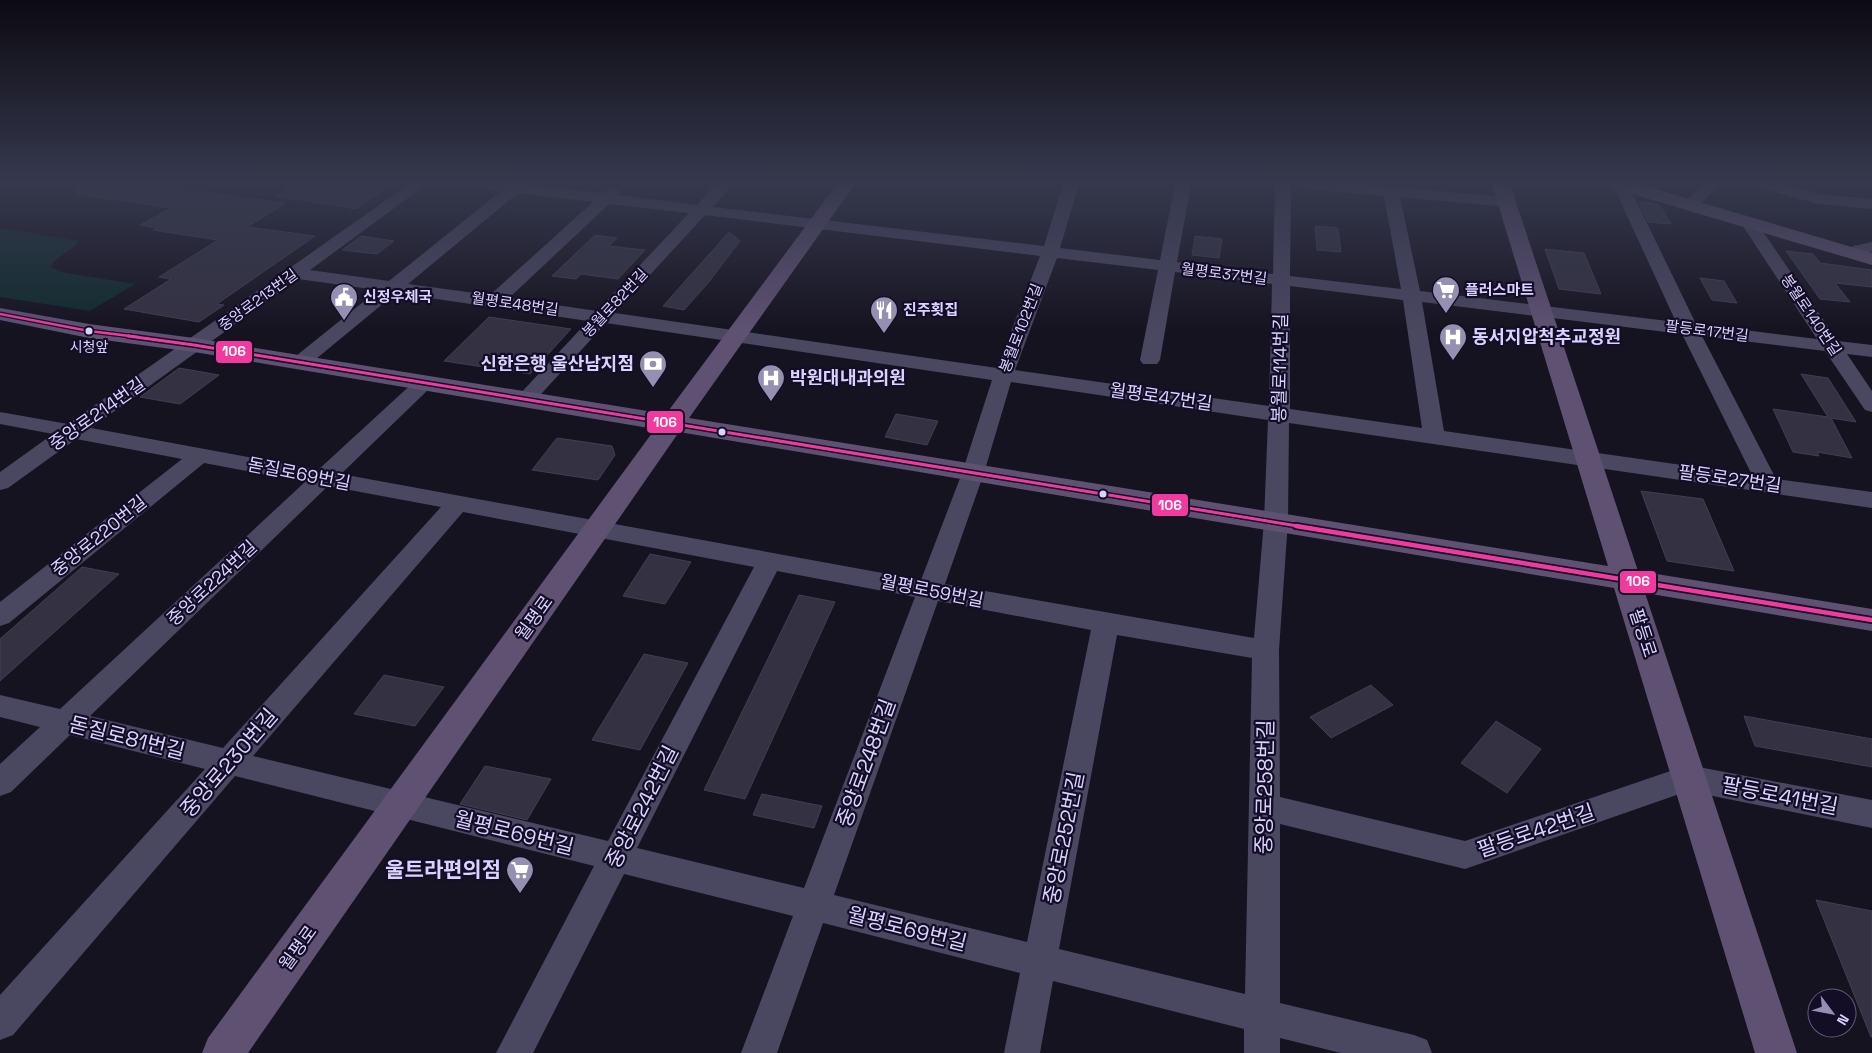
<svg xmlns="http://www.w3.org/2000/svg" width="1872" height="1053" viewBox="0 0 1872 1053" font-family="'Space Grotesk','Noto Sans KR',sans-serif">
<rect width="100%" height="100%" fill="#161320"/>
<path fill="#112b2e" d="M0 228 79 241C72 252 56 255 51 267L61 272 135 284 90 311 0 297Z"/>
<g fill="#343142" stroke="#433d55">
<polygon points="76,184 181,184 175,188 286,203 247,227 315,236 217,304 224,305 199,322 124,309 171,279 159,277 218,240 153,230 158,228 140,225 171,208 76,194"/>
<polygon points="296,184 393,184 356,209 276,196"/>
<polygon points="1639,202 1659,204 1671,224 1648,222"/>
<polygon points="1315,226 1338,228 1341,252 1317,250"/>
<polygon points="729,232 740,241 708,283 684,310 663,306"/>
<polygon points="595,235 617,238 609,246 645,250 618,279 581,274 576,279 552,276"/>
<polygon points="361,236 394,241 377,254 342,250"/>
<polygon points="1195,236 1222,239 1219,258 1192,255"/>
<polygon points="1545,249 1584,253 1601,294 1559,289"/>
<polygon points="1786,251 1813,254 1820,263 1872,270 1872,287 1835,283 1850,302 1820,299"/>
<polygon points="1700,278 1724,281 1737,303 1712,300"/>
<polygon points="489,317 571,329 530,374 444,361"/>
<polygon points="179,368 219,375 180,404 140,397"/>
<polygon points="1801,374 1828,378 1856,422 1831,418 1852,458 1817,452 1819,456 1793,452 1773,409 1828,417"/>
<polygon points="896,414 938,421 927,445 885,437"/>
<polygon points="557,438 612,446 615,455 598,480 532,470"/>
<polygon points="1641,491 1703,499 1734,571 1667,561"/>
<polygon points="650,554 691,562 665,604 623,596"/>
<polygon points="82,567 119,574 0,681 0,639"/>
<polygon points="799,595 835,602 745,799 704,790"/>
<polygon points="644,654 688,663 640,750 592,740"/>
<polygon points="384,675 444,687 415,726 354,714"/>
<polygon points="1371,685 1393,705 1331,738 1310,717"/>
<polygon points="1744,716 1872,739 1872,767 1755,746"/>
<polygon points="1496,721 1541,749 1507,793 1461,763"/>
<polygon points="485,766 551,779 527,820 460,804"/>
<polygon points="762,794 822,806 814,828 753,815"/>
<polygon points="1816,900 1872,911 1872,1037 1871,1037"/>
</g>
<g fill="none" stroke-linecap="round" stroke-linejoin="round">
<g fill="#4a4761" fill-rule="evenodd">
<path d="M409 184H427L310 270 389 281 501 191 479 187 476 184H527L602 193 613 187 621 192 618 195 697 205 716 184H733L713 207 1044 246 1063 184H1079L1060 248 1160 260 1175 184H1191L1177 262 1273 274 1275 184H1291L1290 276 1401 289 1384 196 1307 189 1299 184H1362L1506 197 1514 202 1506 207 1400 197 1420 291 1676 322 1613 185 1628 184 1696 324 1817 339 1741 223 1749 218 1755 220 1838 341 1872 345V357L1847 354 1872 391V412L1865 410 1825 351 1702 336 1776 479 1872 492V508L1289 423 1288 521 1279 650 1280 797 1465 841 1688 765 1872 800V828L1688 791 1465 869 1280 824V1003L1414 1035 1427 1040 1432 1053H1341L1280 1038V1053H1244V1029L1053 981 1040 1053H1004L1020 973 823 923 777 1053H741L793 916 624 874 533 1053H496L594 866 235 776 13 1035 0 1040V995L205 769 70 735 11 792 0 796V764L40 727 0 717V695L60 709 305 482 204 463 9 623 0 626V602L182 459 76 439 8 488 0 490V472L53 434 0 424V412L68 424ZM518 193 593 202 490 295 408 284ZM609 204 689 213 597 311 509 298ZM705 215 1040 256 997 368 615 313ZM1057 258 1158 270 1140 360 1143 364H1157L1160 360 1175 272 1272 284 1269 406 1015 370ZM298 279 378 290 291 360 288 364 291 368H305L396 293 588 321 518 396 515 400 518 404 525 406 532 404 606 323 992 380 962 473 921 580 341 474 430 388 433 384 430 380 423 378 416 380 318 470 91 428ZM1290 286 1403 300 1422 428 1290 409ZM1422 302 1682 334 1752 475 1444 431ZM1011 382 1268 420 1264 521 1254 638 945 584 984 473ZM328 486 441 507 223 748 90 716ZM463 512 754 567 608 841 253 756ZM777 571 915 597 804 888 637 848ZM938 601 1091 630 1027 942 834 895ZM1117 635 1252 658 1245 994 1059 949Z"/>
<polygon points="1703,184 1720,184 1696,209 1684,209 1682,206 1684,203"/>
<polygon points="1755,184 1782,184 1819,194 1872,199 1872,209 1818,204 1758,187"/>
<polygon points="1872,242 1872,252 1859,255 1853,254 1850,250 1853,246"/>
</g>
<g fill="#5f5172" fill-rule="evenodd">
<polygon points="837,184 855,184 689,418 1608,566 1492,184 1510,184 1638,571 1872,609 1872,631 1645,593 1797,1053 1755,1053 1614,588 679,432 248,1053 202,1053 208,1038 655,429 194,352 89,338 0,320 0,308 89,324 194,338 666,414"/>
<polygon points="1609,184 1638,184 1872,253 1872,265 1612,188"/>
</g>
<g stroke="#130d26" stroke-width="5">
<polyline id="bus-1-far2" points="0,314 89,331 138,337"/>
</g>
<g stroke="#130d26" stroke-width="6">
<polyline id="bus-1-far1" points="128,336 194,345 1304,527"/>
</g>
<g stroke="#130d26" stroke-width="8">
<polyline id="bus-1" points="1296,526 1872,620"/>
</g>
<use href="#bus-1-far2" stroke="#f13a9d" stroke-width="2.5"/>
<use href="#bus-1-far1" stroke="#f13a9d" stroke-width="3"/>
<use href="#bus-1" stroke="#f13a9d" stroke-width="4.5"/>
</g>
<linearGradient id="sky" x2="0" y2="1"><stop stop-color="#0c0a12"/><stop offset="0.55" stop-color="#36394e"/><stop offset="1" stop-color="#36394e" stop-opacity="0"/></linearGradient>
<rect width="1872" height="332" fill="url(#sky)"/>
<defs>
<g id="supermarket-pin" transform="scale(1.4375)"><path d="M0 17L-7.5 6A9.5 9.5 0 1 1 7.5 6Z" fill="#958fb1" stroke="#130d26"/><path d="M-6-5.5h2.5l.6 2H6L4.5 2H-2.5L-4.4-4H-6ZM-1.5 3.2a1.3 1.3 0 1 0 .1 0ZM3 3.2a1.3 1.3 0 1 0 .1 0Z" fill="#fff"/></g>
<g id="civic-pin" transform="scale(1.4375)"><path d="M0 17L-7.5 6A9.5 9.5 0 1 1 7.5 6Z" fill="#958fb1" stroke="#130d26"/><path d="M-.6-6.5H3V-4.5H.6V-3L4-1V1h2V6H-6V1h2V-1L-.6-3ZM-1.2 2.5V6h2.4V2.5Z" fill="#fff"/></g>
<g id="restaurant-pin" transform="scale(1.4375)"><path d="M0 17L-7.5 6A9.5 9.5 0 1 1 7.5 6Z" fill="#958fb1" stroke="#130d26"/><path d="M-5-6h1v4h1v-4h1v4h1v-4h1v5L-1.5 .5V6h-2V.5L-5-1ZM5-6V6H3V1.5H1.5Q1.5-4 5-6Z" fill="#fff"/></g>
<g id="hospital-pin" transform="scale(1.4375)"><path d="M0 17L-7.5 6A9.5 9.5 0 1 1 7.5 6Z" fill="#958fb1" stroke="#130d26"/><path d="M-5-5h3v3.5h4V-5h3V5h-3V1.5h-4V5h-3Z" fill="#fff"/></g>
<g id="bank-pin" transform="scale(1.4375)"><path d="M0 17L-7.5 6A9.5 9.5 0 1 1 7.5 6Z" fill="#958fb1" stroke="#130d26"/><path d="M-6-4H6V4H-6ZM0-2.3a2.3 2.3 0 1 0 0 4.6a2.3 2.3 0 1 0 0-4.6Z" fill="#fff"/></g>
</defs>
<g fill-rule="evenodd">
<use href="#supermarket-pin" x="1446" y="290"/>
<use href="#civic-pin" x="344" y="297"/>
<use href="#restaurant-pin" x="884" y="310"/>
<use href="#hospital-pin" x="1453" y="337"/>
<use href="#bank-pin" x="653" y="364"/>
<use href="#hospital-pin" x="771" y="378"/>
<use href="#supermarket-pin" x="520" y="870"/>
</g>
<g fill="#dad2ff" stroke="#130d26" stroke-width="2">
<circle cx="89" cy="331" r="4.5"/>
<circle cx="722" cy="432" r="4.5"/>
<circle cx="1103" cy="494" r="4.5"/>
</g>
<g text-anchor="middle" stroke-width="4.5" stroke-linejoin="round" paint-order="stroke">
<g font-size="14" fill="#dad2ff" stroke="#130d26">
<text x="89" y="352">시청앞</text>
</g>
<g font-size="15" fill="#dad2ff" stroke="#130d26">
<text transform="translate(1224 274) rotate(7)" y="5">월평로37번길</text>
<text transform="translate(258 300) rotate(-36)" y="5">중앙로213번길</text>
<text transform="translate(615 303) rotate(-47)" y="5">봉월로82번길</text>
<text transform="translate(515 304) rotate(8)" y="5">월평로48번길</text>
<text transform="translate(1811 315) rotate(56)" y="5">봉월로140번길</text>
<text transform="translate(1021 328) rotate(-69)" y="5">봉월로102번길</text>
<text transform="translate(1707 331) rotate(7)" y="5">팔등로17번길</text>
</g>
<g font-size="15" font-weight="bold" fill="#dad2ff" stroke="#130d26" text-anchor="start">
<text x="1465" y="295">플러스마트</text>
<text x="363" y="302">신정우체국</text>
<text x="903" y="315">진주횟집</text>
</g>
<g font-size="18" font-weight="bold" fill="#dad2ff" stroke="#130d26" text-anchor="start">
<text x="1472" y="343">동서지압척추교정원</text>
<text x="634" y="370" text-anchor="end">신한은행 울산남지점</text>
<text x="790" y="384">박원대내과의원</text>
</g>
<g font-size="18" fill="#dad2ff" stroke="#130d26">
<text transform="translate(1280 368) rotate(-89)" y="6">봉월로114번길</text>
<text transform="translate(1161 397) rotate(8)" y="6">월평로47번길</text>
<text transform="translate(97 414) rotate(-35)" y="6">중앙로214번길</text>
<text transform="translate(299 474) rotate(11)" y="6">돋질로69번길</text>
<text transform="translate(1730 479) rotate(8)" y="6">팔등로27번길</text>
<text transform="translate(99 536) rotate(-39)" y="6">중앙로220번길</text>
<text transform="translate(212 583) rotate(-43)" y="6">중앙로224번길</text>
<text transform="translate(932 591) rotate(11)" y="6">월평로59번길</text>
<text transform="translate(534 618) rotate(-54)" y="6">월평로</text>
<text transform="translate(1643 633) rotate(72)" y="6">팔등로</text>
<text transform="translate(298 948) rotate(-54)" y="6">월평로</text>
</g>
<g font-size="21" fill="#dad2ff" stroke="#130d26">
<text transform="translate(127 738) rotate(14)" y="7">돋질로81번길</text>
<text transform="translate(229 763) rotate(-49)" y="7">중앙로230번길</text>
<text transform="translate(866 763) rotate(-70)" y="7">중앙로248번길</text>
<text transform="translate(1265 787) rotate(-89)" y="7">중앙로258번길</text>
<text transform="translate(1780 796) rotate(11)" y="7">팔등로41번길</text>
<text transform="translate(642 807) rotate(-63)" y="7">중앙로242번길</text>
<text transform="translate(1536 831) rotate(-19)" y="7">팔등로42번길</text>
<text transform="translate(514 833) rotate(14)" y="7">월평로69번길</text>
<text transform="translate(1064 838) rotate(-79)" y="7">중앙로252번길</text>
<text transform="translate(907 929) rotate(14)" y="7">월평로69번길</text>
</g>
<g font-size="21" font-weight="bold" fill="#dad2ff" stroke="#130d26" text-anchor="end">
<text x="501" y="877">울트라편의점</text>
</g>
</g>
<g stroke="#130d26" stroke-width="2">
<rect x="215" y="340" width="38" height="24" rx="5" fill="#f13a9d"/>
<rect x="646" y="410" width="38" height="24" rx="5" fill="#f13a9d"/>
<rect x="1151" y="493" width="38" height="24" rx="5" fill="#f13a9d"/>
<rect x="1619" y="570" width="38" height="24" rx="5" fill="#f13a9d"/>
</g>
<g font-size="14" text-anchor="middle" font-weight="bold" fill="#fff">
<text x="234" y="356">106</text>
<text x="665" y="427">106</text>
<text x="1170" y="510">106</text>
<text x="1638" y="586">106</text>
</g>
<g transform="translate(1832 1013) rotate(122)"><circle r="24" fill="#130d26" stroke="#635c7d"/>
<path d="M0-4L9 19L0 12L-9 19Z" fill="#958fb1"/>
<text y="-8" font-size="14" font-weight="bold" text-anchor="middle" fill="#dad2ff">N</text>
</g>
</svg>
